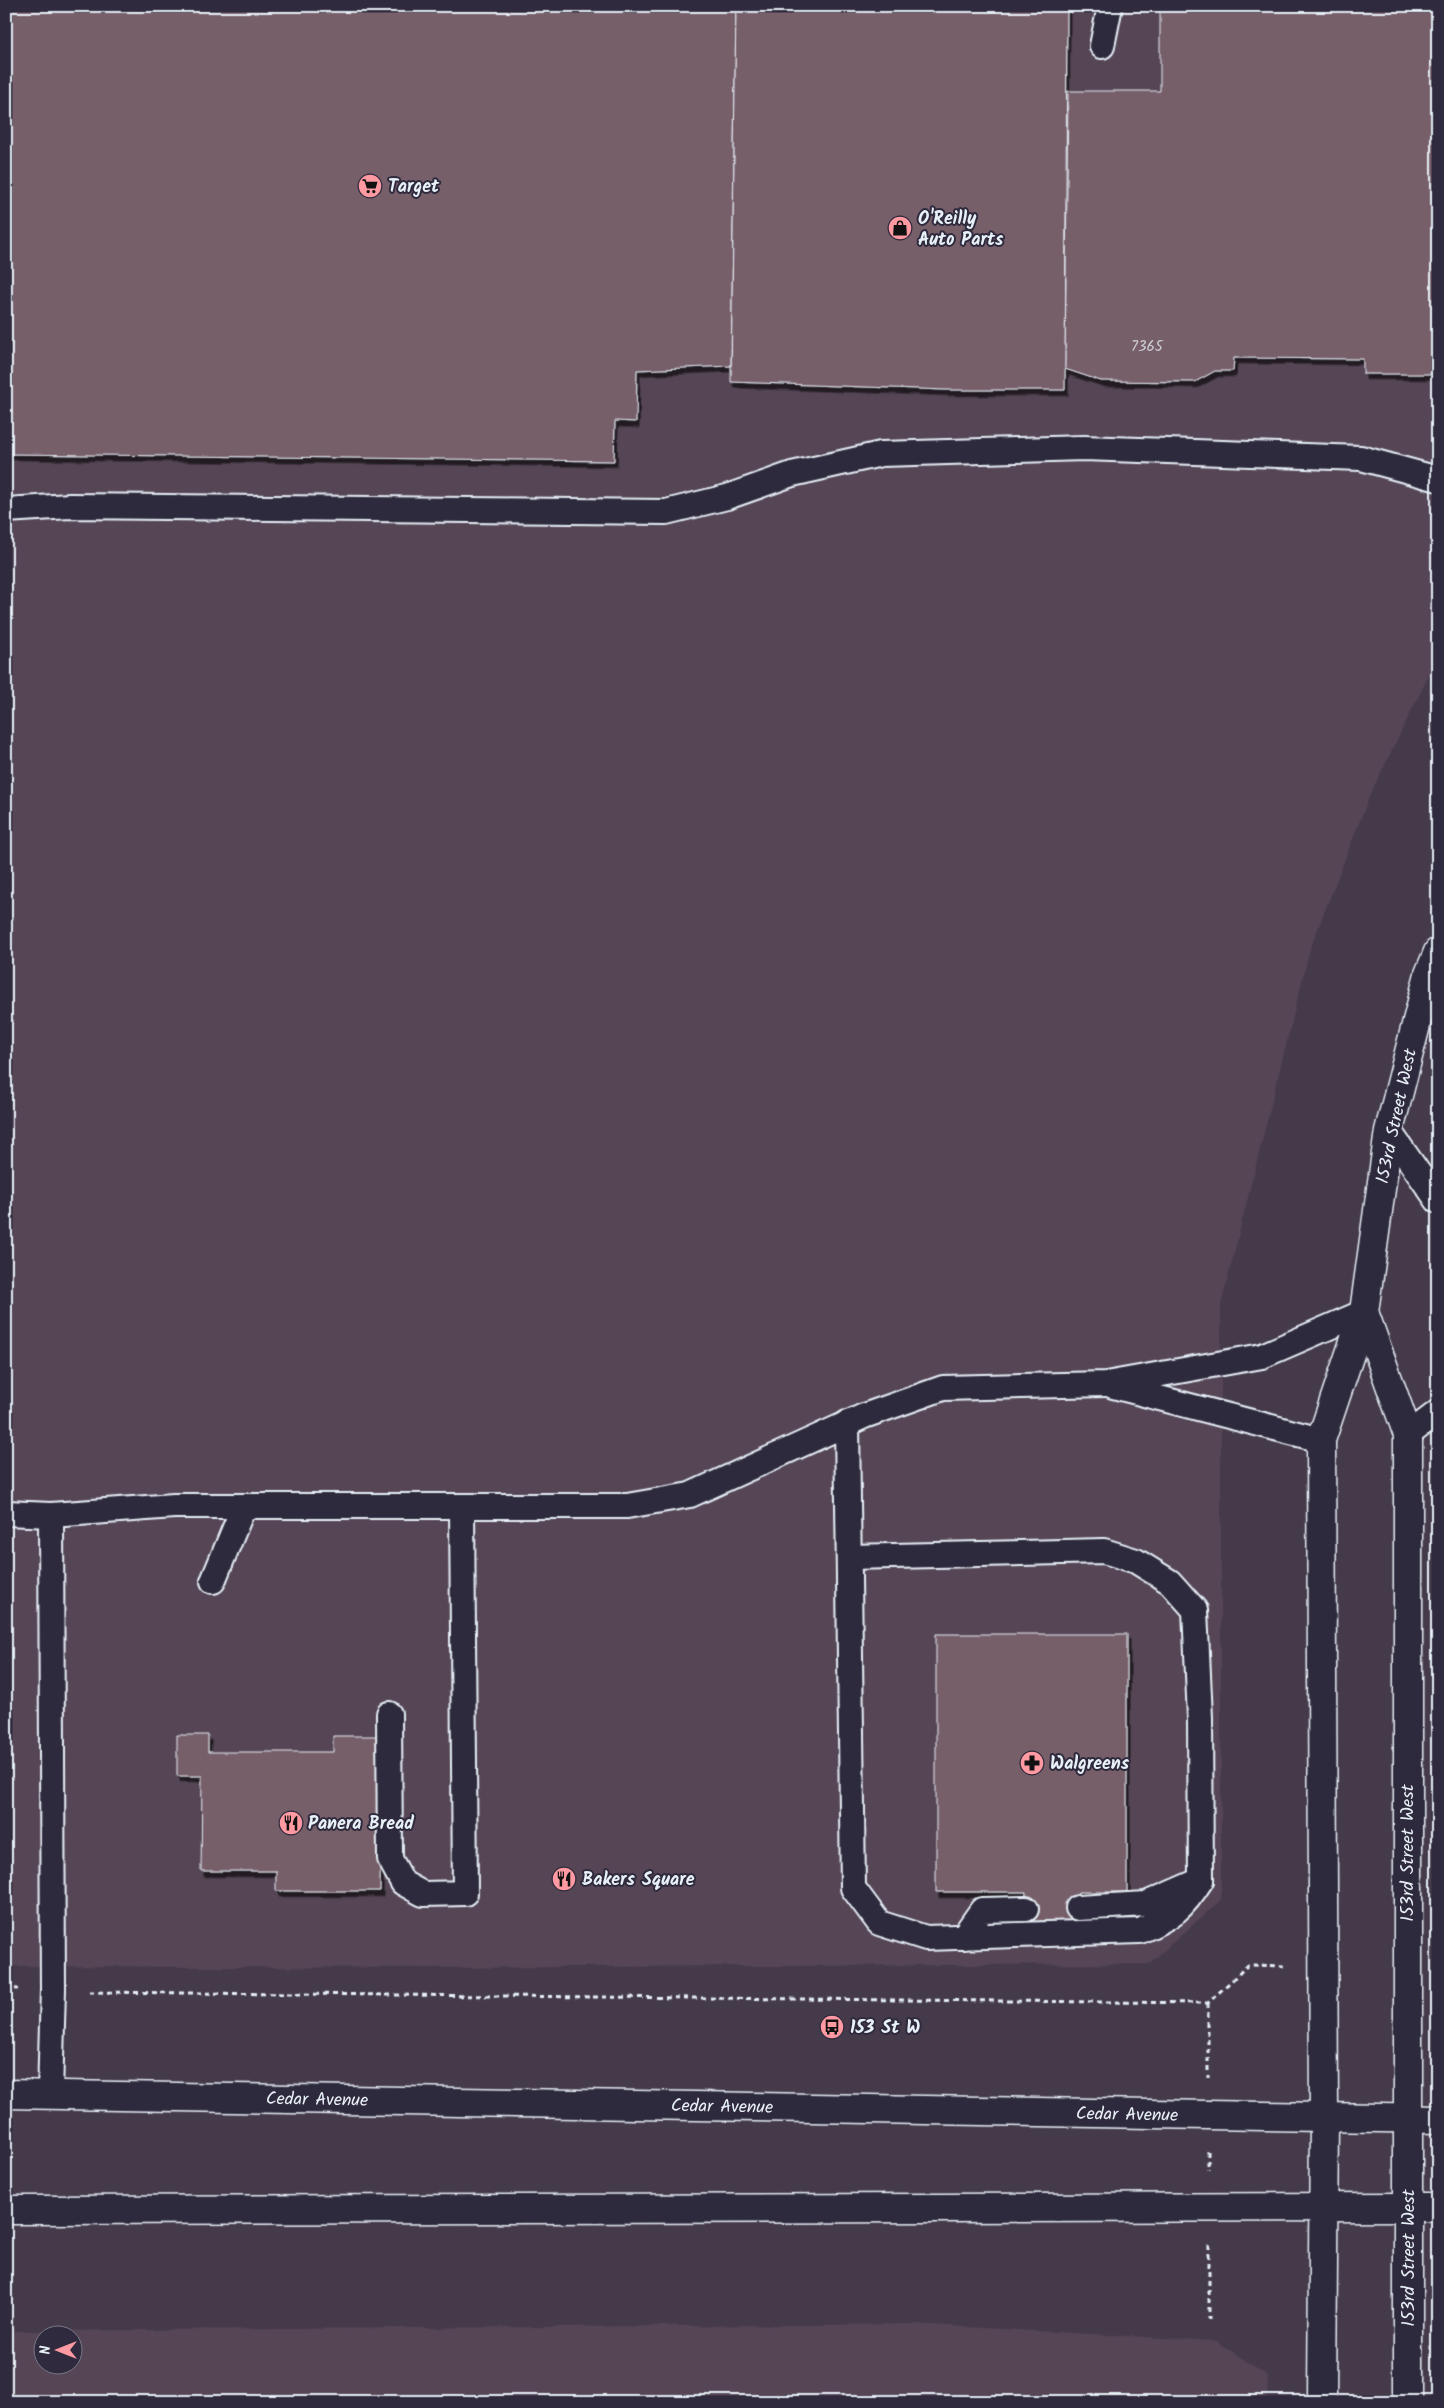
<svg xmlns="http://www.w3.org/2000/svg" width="1444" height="2408" viewBox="0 0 1444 2408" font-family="Kalam,sans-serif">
<defs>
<filter id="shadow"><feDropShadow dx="3" dy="5.5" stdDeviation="0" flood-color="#0009"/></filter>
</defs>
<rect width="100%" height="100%" fill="#453a4a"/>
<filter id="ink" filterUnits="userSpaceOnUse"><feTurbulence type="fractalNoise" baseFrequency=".02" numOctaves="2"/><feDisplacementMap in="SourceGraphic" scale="10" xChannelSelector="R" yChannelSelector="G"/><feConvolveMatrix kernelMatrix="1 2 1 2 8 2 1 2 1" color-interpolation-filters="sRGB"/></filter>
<g filter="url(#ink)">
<g fill="#544554" fill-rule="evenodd">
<polygon points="6,6 1438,6 1438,657 1370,795 1310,949 1221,1306 1221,1900 1149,1964 427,1968 6,1966"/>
<path d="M914 2324 1217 2341 1268 2376 1267 2402H6V2331ZM42 2336H72V2366H42Z"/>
</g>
<g fill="#775f6a" stroke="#e8f1f8" filter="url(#shadow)">
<polygon points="6,6 736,6 731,366 637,370 636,422 615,421 614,461 6,454"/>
<polygon points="736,6 1067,6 1065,390 945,390 731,382"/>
<polygon points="1160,6 1438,6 1438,374 1363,374 1363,359 1234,358 1233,371 1215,371 1195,382 1101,381 1065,369 1068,91 1160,91"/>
<polygon points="936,1634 1127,1634 1127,1892 1078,1892 1078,1924 1026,1924 1026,1892 936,1892"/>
<polygon points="177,1735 208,1735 208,1752 333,1752 333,1736 381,1736 380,1891 276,1891 276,1871 201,1871 202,1776 177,1776"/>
</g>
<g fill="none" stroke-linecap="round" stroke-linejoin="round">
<g stroke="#e8f1f8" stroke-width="28">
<g id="service">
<polyline points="1102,46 1110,6"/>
<polyline points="6,510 70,506 666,512 727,497 792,474 881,454 1084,448 1361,458 1438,479"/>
<polyline points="1389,1131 1438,1201"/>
<polyline points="1113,1386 1321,1440"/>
<path d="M847 1423 853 1888 879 1923 926 1938 1140 1931C1172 1917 1183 1909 1201 1880L1200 1718 1195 1610 1170 1582 1136 1561 1104 1551 849 1557"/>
<polyline points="1408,1435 1438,1412"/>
<polyline points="6,1513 51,1515 174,1506 627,1506 690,1495 864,1416 943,1388 1106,1384 1262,1356 1364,1312"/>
<polyline points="213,1581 244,1506"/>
<polyline points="389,1714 390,1859 403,1883 423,1894 465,1893 462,1506"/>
<polyline points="1078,1908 1146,1904 1201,1880"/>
<polyline points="963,1937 982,1910 1026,1909"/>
<polyline points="50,2094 53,1989 51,1515"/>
</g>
</g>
<g stroke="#e8f1f8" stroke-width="31">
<g id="tertiary">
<polyline points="1364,1312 1408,1435 1408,2402"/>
<polyline points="1322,2402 1324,2117 1321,1440 1364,1312 1389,1131 1429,974 1438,952"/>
</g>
</g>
<g stroke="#e8f1f8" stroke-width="31">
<g id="primary">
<polyline points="6,2094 1438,2119"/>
<polyline points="6,2210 1438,2207"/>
</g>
</g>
<g stroke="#e8f1f8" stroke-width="3" stroke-dasharray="5 4" stroke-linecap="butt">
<polyline points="6,1988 18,1989"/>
<polyline points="89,1992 1208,2003 1248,1965 1287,1966"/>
<polyline points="1208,2003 1208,2078"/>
<polyline points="1208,2151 1208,2170"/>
<polyline points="1209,2244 1209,2320"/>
</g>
<use href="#service" stroke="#2f2a3d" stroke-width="24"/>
<use href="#tertiary" stroke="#2f2a3d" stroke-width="28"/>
<use href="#primary" stroke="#2f2a3d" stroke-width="28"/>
</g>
</g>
<defs>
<g id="supermarket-disc" transform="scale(1.25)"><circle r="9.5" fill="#ff9aa2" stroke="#2f2a3d"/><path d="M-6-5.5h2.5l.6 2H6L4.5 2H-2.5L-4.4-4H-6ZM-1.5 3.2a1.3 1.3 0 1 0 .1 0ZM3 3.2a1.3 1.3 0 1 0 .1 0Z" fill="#111"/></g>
<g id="shop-disc" transform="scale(1.25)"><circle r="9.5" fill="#ff9aa2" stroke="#2f2a3d"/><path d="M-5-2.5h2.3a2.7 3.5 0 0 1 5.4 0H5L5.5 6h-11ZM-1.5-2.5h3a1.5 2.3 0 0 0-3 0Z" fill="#111"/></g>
<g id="pharmacy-disc" transform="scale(1.25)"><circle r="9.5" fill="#ff9aa2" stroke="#2f2a3d"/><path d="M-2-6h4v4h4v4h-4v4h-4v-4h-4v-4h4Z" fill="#111"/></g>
<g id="restaurant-disc" transform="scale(1.25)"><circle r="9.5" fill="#ff9aa2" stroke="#2f2a3d"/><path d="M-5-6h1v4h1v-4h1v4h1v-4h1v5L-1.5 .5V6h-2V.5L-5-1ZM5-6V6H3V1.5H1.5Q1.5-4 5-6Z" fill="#111"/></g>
<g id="bus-disc" transform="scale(1.25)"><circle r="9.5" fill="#ff9aa2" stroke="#2f2a3d"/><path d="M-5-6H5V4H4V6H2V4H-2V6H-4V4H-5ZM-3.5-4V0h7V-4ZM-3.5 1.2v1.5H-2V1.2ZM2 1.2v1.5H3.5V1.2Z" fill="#111"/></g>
</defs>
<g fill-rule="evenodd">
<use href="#supermarket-disc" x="370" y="186"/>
<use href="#shop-disc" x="900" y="228"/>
<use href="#pharmacy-disc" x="1032" y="1763"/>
<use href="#restaurant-disc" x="291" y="1823"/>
<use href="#restaurant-disc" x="564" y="1879"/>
<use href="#bus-disc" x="832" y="2027"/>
</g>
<g text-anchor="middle" stroke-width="4" stroke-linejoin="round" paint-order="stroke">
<g font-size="15" fill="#ccccd4">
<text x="1147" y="351">7365</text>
</g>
<g font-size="18" font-weight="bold" fill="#e8f1f8" stroke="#2f2a3d" text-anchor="start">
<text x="388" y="192">Target</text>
<text x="918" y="224">O'Reilly<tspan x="918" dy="21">Auto Parts</tspan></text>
<text x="1050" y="1769">Walgreens</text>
<text x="308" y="1829">Panera Bread</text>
<text x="582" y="1885">Bakers Square</text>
<text x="850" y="2033">153 St W</text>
</g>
<g font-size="18" fill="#e8f1f8" stroke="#2f2a3d">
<text transform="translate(1396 1116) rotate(-78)" y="6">153rd Street West</text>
<text transform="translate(1407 1853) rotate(-90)" y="6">153rd Street West</text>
<text transform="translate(317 2099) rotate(1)" y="6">Cedar Avenue</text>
<text transform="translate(722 2106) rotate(1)" y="6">Cedar Avenue</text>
<text transform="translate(1127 2114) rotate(1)" y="6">Cedar Avenue</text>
<text transform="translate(1408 2258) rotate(-90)" y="6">153rd Street West</text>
</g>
</g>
<rect width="1444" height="2408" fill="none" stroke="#2f2a3d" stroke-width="25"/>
<rect x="12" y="12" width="1419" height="2383" fill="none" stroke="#e8f1f8" stroke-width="2" filter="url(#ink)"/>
<g transform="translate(58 2350) rotate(270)"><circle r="24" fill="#2f2a3d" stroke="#797a88"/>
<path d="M0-4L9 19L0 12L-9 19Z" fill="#ff9aa2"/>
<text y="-8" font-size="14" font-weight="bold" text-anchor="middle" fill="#e8f1f8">N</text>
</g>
</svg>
